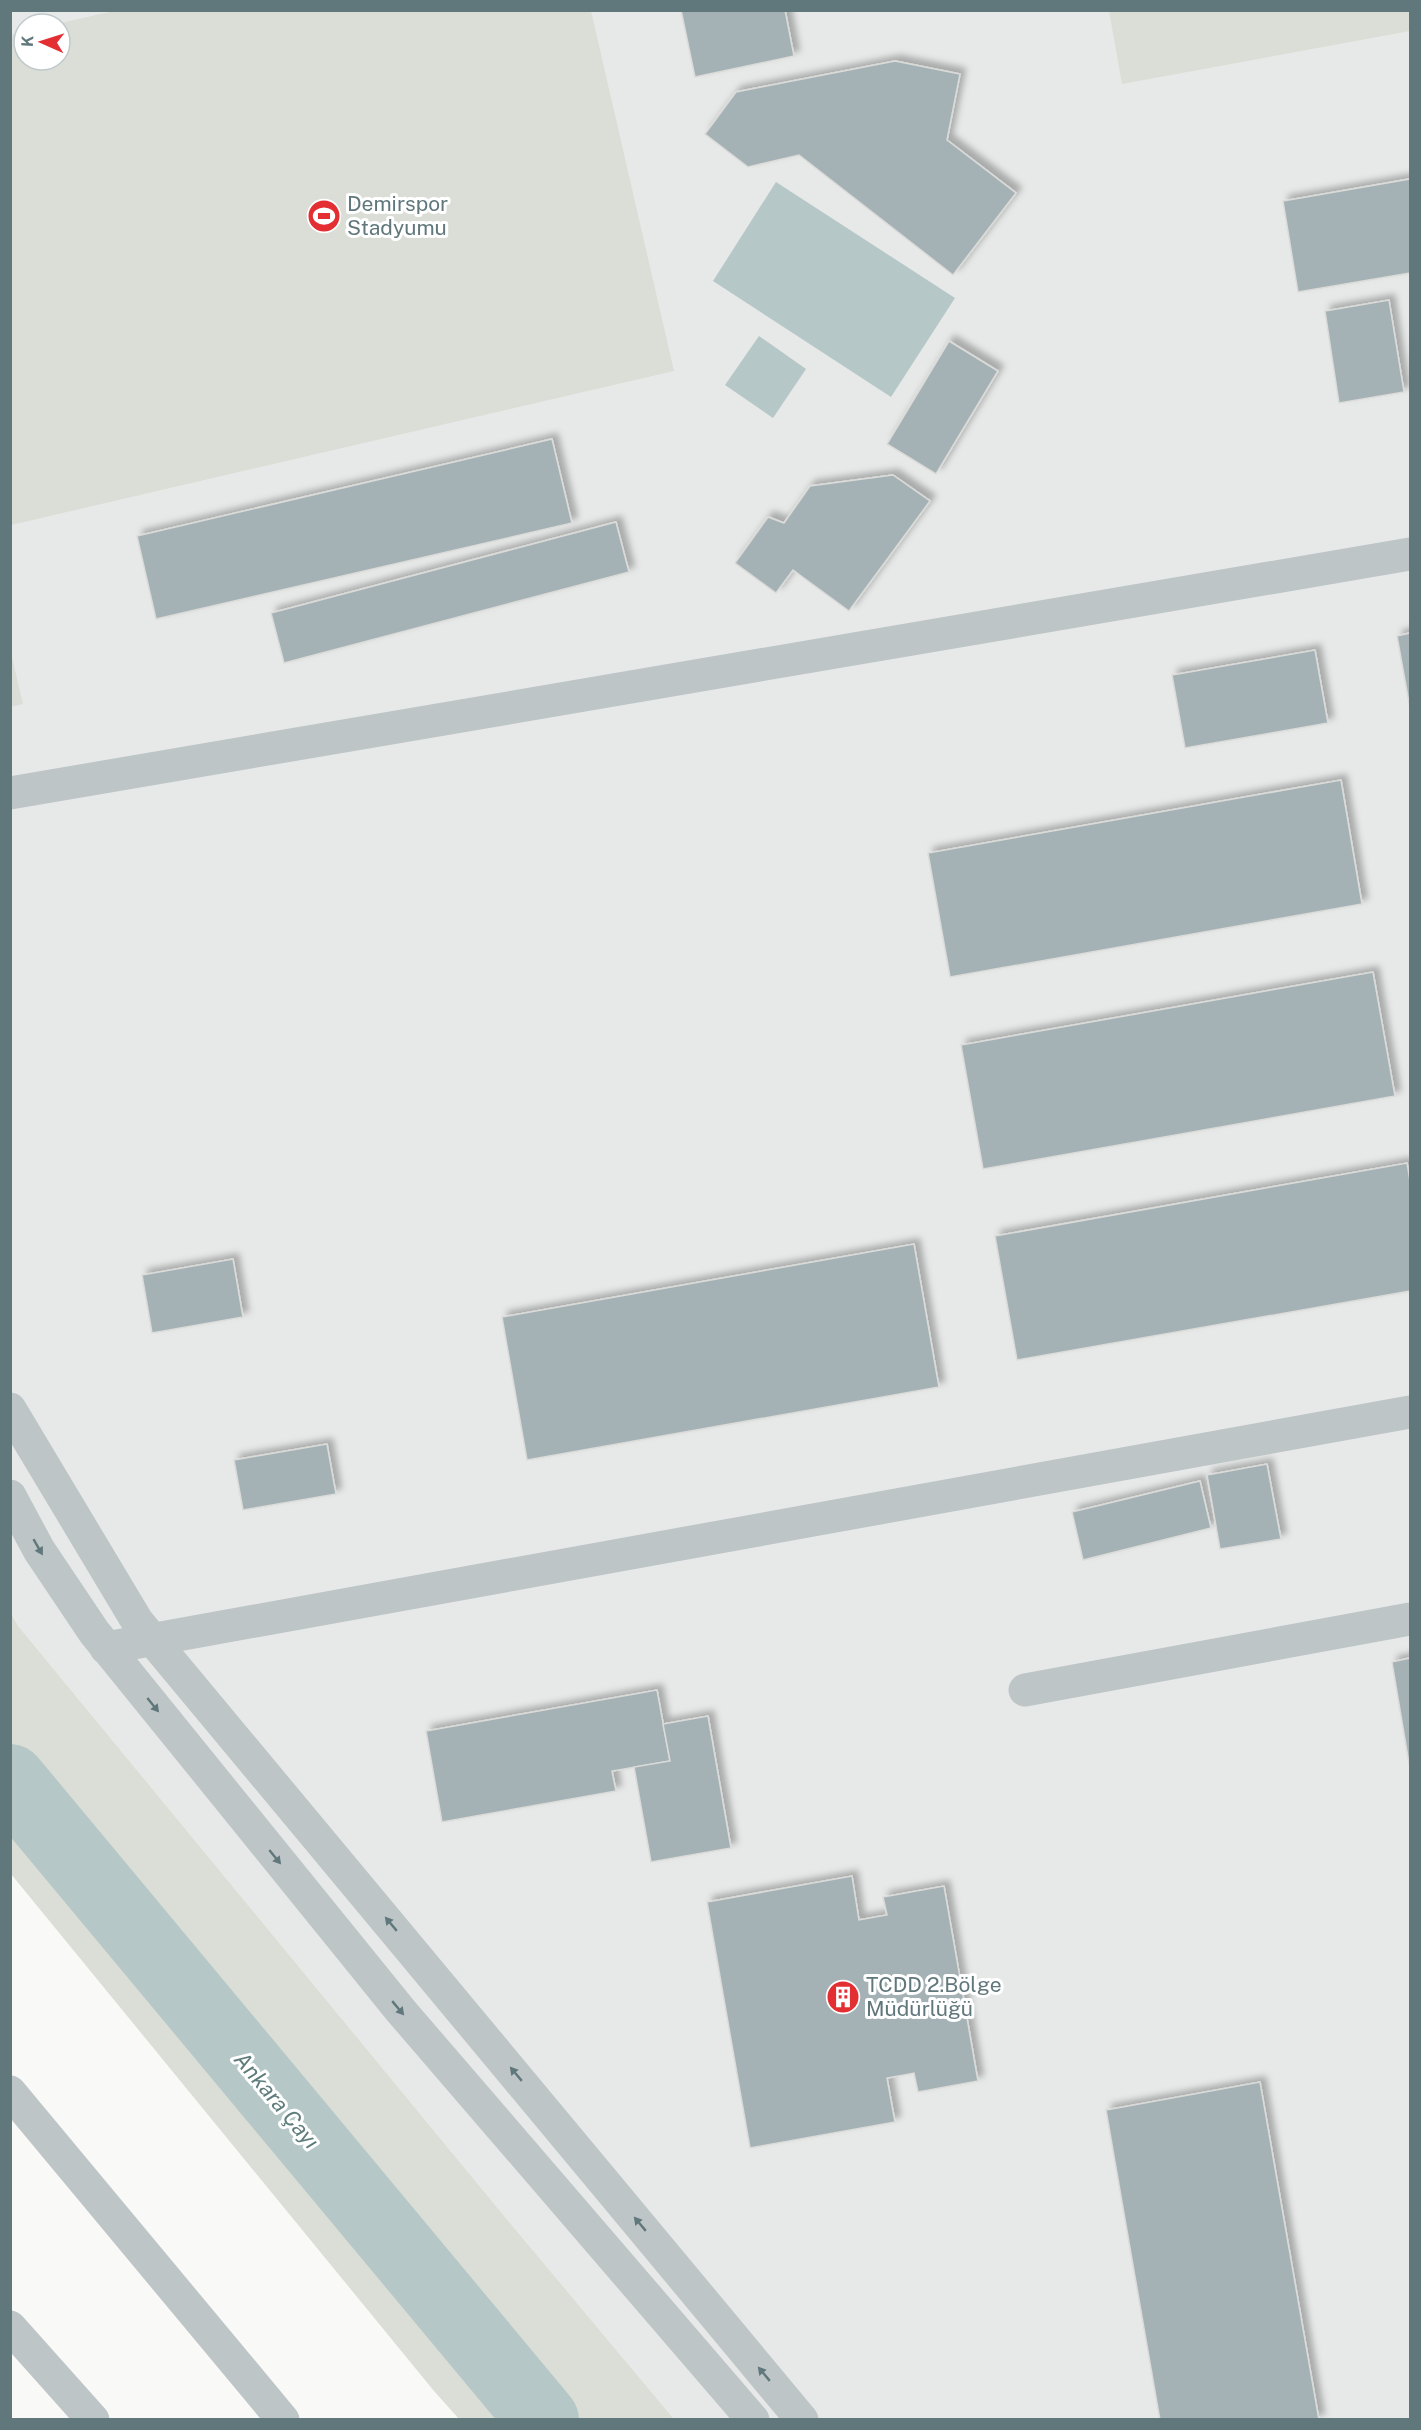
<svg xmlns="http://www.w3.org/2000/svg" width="1421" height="2430" viewBox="0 0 1421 2430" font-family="'Public Sans',sans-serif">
<defs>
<filter id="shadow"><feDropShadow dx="5.5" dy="-5.5" stdDeviation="3" flood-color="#0004"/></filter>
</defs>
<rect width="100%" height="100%" fill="#f9f9f7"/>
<path fill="#e7e9e8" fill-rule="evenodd" d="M11 11H1410V2419H674L505 2217 19 1627 11 1612ZM24 24H60V60H24Z"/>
<g fill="#dbded6">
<polygon points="114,11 591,11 674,371 11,525 11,35 24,31 24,60 60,60 60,24 56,24"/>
<polygon points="1109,11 1410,11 1410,31 1122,84"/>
<polygon points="10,649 23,704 11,707 10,707"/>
<polygon points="11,1613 19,1627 505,2217 674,2419 459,2419 434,2391 11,1874"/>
</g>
<g fill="#b5c7c7">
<polygon points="776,182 955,298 891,397 713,281"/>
<polygon points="759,336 806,369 773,418 725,385"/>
</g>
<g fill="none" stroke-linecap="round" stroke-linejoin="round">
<polyline stroke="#b5c7c7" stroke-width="72" points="10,1780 543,2420"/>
</g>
<g fill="#a5b2b5" stroke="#dbdbd9" stroke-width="1.5" filter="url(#shadow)">
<polygon points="681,10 785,10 794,56 695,77"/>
<polygon points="895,61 960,74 947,140 1016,193 953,275 799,155 748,167 705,134 736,92"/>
<polygon points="1410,179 1410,273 1298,292 1283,201"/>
<polygon points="1389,300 1404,392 1339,403 1325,311"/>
<polygon points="949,341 998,371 936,474 887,444"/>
<polygon points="552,439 572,523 156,619 137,536"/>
<polygon points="893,475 930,501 849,611 793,570 776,593 735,563 768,517 784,523 810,486"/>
<polygon points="616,522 629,572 284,663 271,613"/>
<polygon points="1410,633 1410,708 1397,636"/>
<polygon points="1315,650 1328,723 1185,748 1172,675"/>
<polygon points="1341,780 1362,904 950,977 928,853"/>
<polygon points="1373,972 1395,1096 983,1169 961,1045"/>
<polygon points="1407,1163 1410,1181 1410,1291 1017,1360 995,1236"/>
<polygon points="914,1244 939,1387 527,1460 502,1317"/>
<polygon points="233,1259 243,1317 152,1333 142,1275"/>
<polygon points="327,1444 336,1494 243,1510 234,1460"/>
<polygon points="1267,1464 1281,1539 1220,1549 1207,1475"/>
<polygon points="1200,1481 1211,1528 1083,1560 1072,1512"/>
<polygon points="1410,1658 1410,1769 1392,1662"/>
<polygon points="657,1690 670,1761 612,1771 616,1791 442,1822 426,1731"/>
<polygon points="708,1716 731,1848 651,1862 634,1767 670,1761 663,1724"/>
<polygon points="852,1876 859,1920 887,1915 883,1897 944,1886 978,2081 918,2092 914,2073 887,2078 895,2122 750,2148 707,1902"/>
<polygon points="1260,2082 1319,2420 1160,2420 1106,2110"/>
</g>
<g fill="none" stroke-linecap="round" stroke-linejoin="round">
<g stroke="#bec5c7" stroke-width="33">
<polyline points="10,793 1410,554"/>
<polyline points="10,1409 137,1621 802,2420"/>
<polyline points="10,1496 39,1550 94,1632 401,2011 753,2420"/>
<polyline points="106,1648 1410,1412"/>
<polyline points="1025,1690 1410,1619"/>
<polyline points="10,2092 283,2420"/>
<polyline points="10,2327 93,2420"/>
</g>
</g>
<defs><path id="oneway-solid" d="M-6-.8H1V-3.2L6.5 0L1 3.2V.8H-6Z" transform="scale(1.5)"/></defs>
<g fill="#60777c">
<use href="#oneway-solid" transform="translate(38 1547) rotate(60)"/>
<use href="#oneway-solid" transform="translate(153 1705) rotate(51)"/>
<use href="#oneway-solid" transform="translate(275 1857) rotate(51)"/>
<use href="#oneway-solid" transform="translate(391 1924) rotate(-130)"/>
<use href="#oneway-solid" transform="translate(398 2008) rotate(50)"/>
<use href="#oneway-solid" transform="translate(516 2074) rotate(-130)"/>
<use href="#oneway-solid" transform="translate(640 2224) rotate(-130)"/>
<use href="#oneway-solid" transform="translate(764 2374) rotate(-130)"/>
</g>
<defs>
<g id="stadium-disc" transform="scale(1.725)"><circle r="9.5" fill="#e32e32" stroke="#fff"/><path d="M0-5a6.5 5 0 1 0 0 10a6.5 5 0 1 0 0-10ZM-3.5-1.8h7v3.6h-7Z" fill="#fff"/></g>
<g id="building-disc" transform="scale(1.725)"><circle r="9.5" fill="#e32e32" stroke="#fff"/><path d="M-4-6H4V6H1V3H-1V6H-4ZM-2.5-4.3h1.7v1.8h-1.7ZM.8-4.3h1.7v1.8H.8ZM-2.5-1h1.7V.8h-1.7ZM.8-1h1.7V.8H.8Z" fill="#fff"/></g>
</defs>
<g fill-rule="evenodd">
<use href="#stadium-disc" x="324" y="216"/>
<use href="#building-disc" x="843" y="1997"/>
</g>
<g text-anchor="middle" stroke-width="6" stroke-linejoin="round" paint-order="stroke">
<g font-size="21" fill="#60777c" stroke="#fff" text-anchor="start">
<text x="347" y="211">Demirspor<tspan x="347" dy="24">Stadyumu</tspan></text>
<text x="866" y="1992">TCDD 2.Bölge<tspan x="866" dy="24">Müdürlüğü</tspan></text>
</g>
<g font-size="22" font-style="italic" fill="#5f7c7c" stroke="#fff">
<text transform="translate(277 2100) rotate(50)" y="8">Ankara Çayı</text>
</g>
</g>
<rect width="1421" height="2430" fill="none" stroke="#60777c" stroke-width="24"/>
<g transform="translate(42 42) rotate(273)"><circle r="28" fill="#ffffff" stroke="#bfc9cb" stroke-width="1.5"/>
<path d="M0-4.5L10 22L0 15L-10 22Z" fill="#e32e32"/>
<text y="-9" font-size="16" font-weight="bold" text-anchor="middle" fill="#60777c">K</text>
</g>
</svg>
